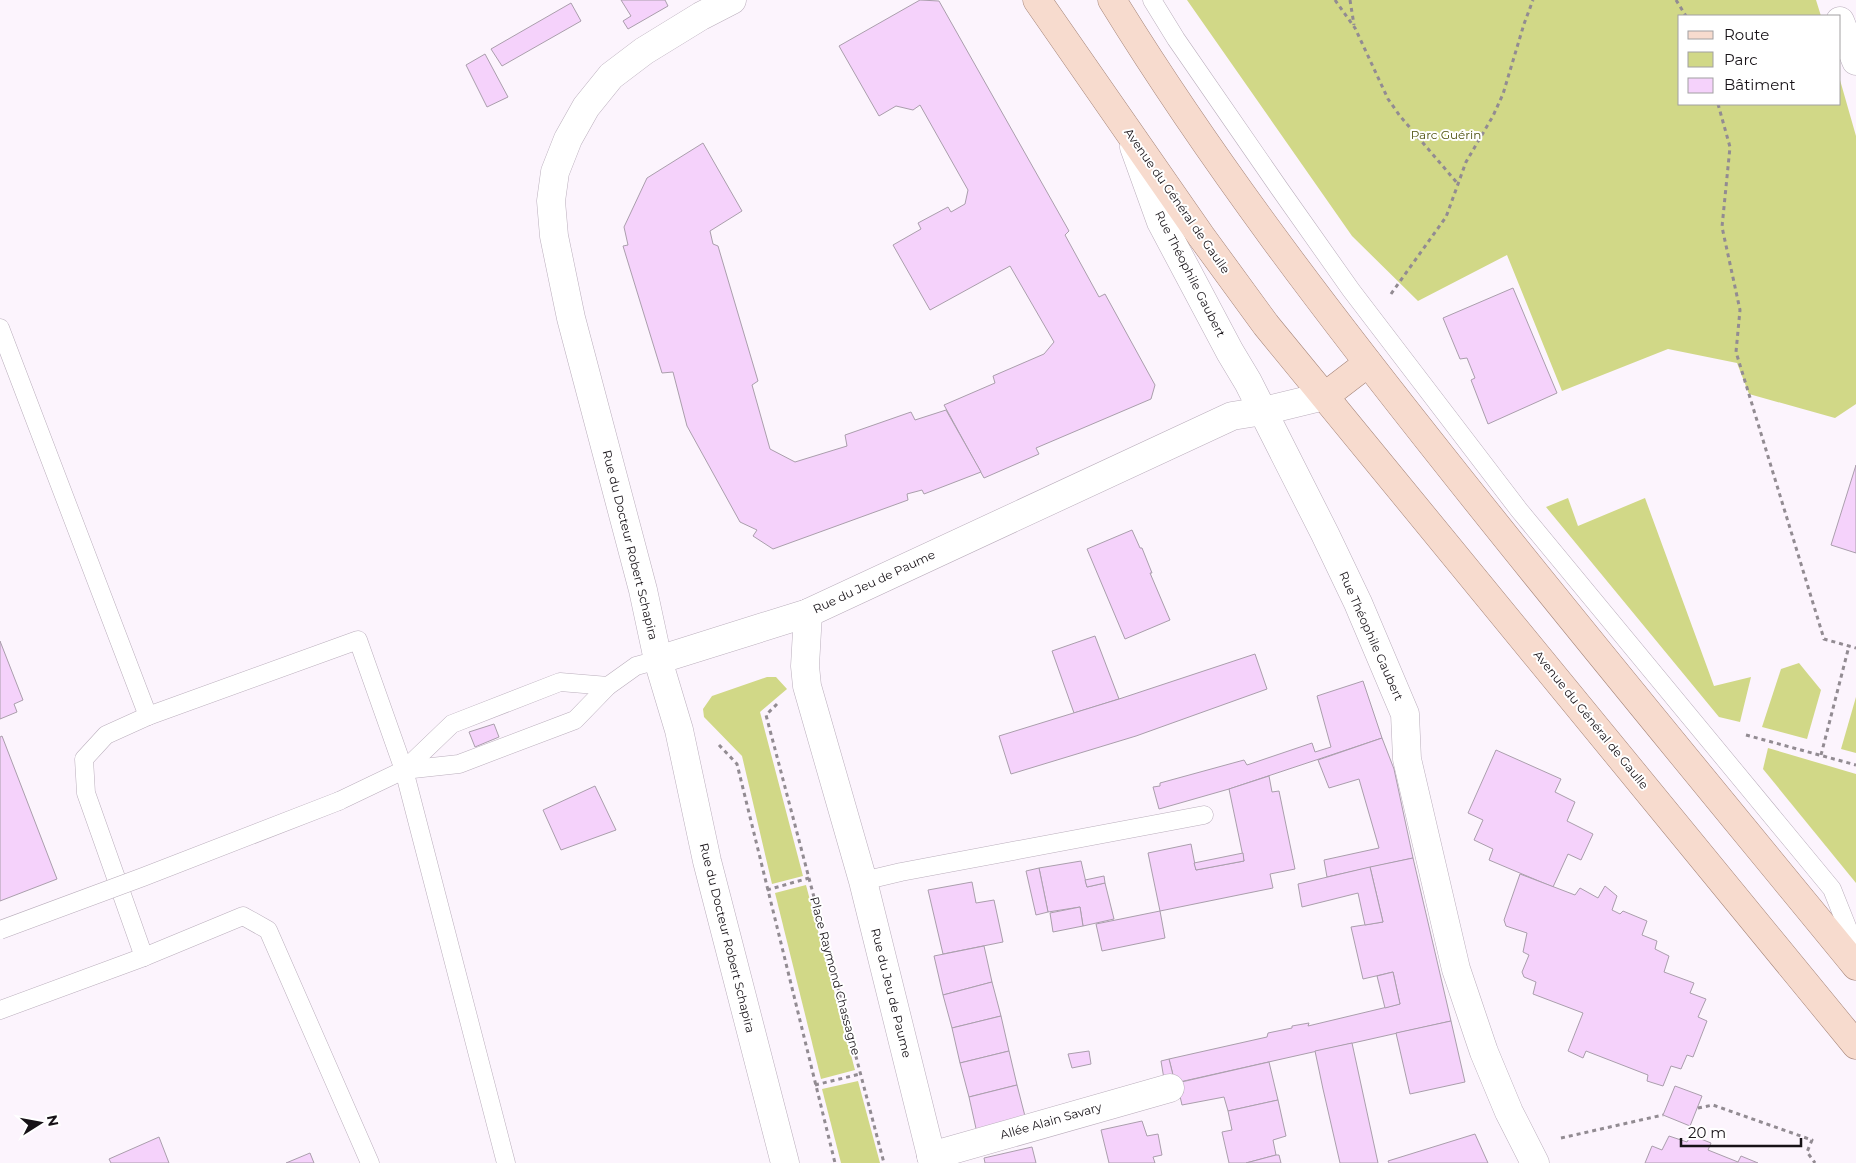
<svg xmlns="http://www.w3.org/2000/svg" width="1856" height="1163" viewBox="0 0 1856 1163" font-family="Montserrat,sans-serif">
<rect width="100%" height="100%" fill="#fcf4fd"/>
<g fill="#d1d887">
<polygon points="1187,0 1816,0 1821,16 1680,16 1680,104 1840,104 1840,80 1856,136 1856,404 1835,418 1749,394 1737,363 1668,349 1562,391 1507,255 1418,301 1352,236"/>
<polygon points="1568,498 1578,526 1645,498 1714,686 1751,677 1740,722 1719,717 1546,507"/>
<polygon points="1799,663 1821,690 1807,739 1762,727 1781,669"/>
<polygon points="767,677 776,677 787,689 760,712 803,876 772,884 742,756 704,717 703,709 712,696"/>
<polygon points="1856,697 1856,753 1841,749"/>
<polygon points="1768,748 1856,774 1856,883 1763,769"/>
<polygon points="806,885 855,1070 821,1079 775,893"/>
<polygon points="858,1081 880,1163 841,1163 822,1089"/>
</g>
<g fill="#f5d2fb" stroke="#aa9eac">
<polygon points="621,0 665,0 668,6 628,29 623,21 631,16"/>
<polygon points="920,0 939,1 1069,231 1065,235 1099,297 1105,294 1155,385 1151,399 1036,448 1039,454 984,478 944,405 995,383 993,376 1044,354 1054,342 1010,266 930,310 893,245 921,229 918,223 948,207 951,212 965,204 968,190 920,105 913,110 896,106 879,116 839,46"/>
<polygon points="571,3 581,21 502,66 491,49"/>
<polygon points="485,54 508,97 487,107 466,65"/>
<polygon points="703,143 742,211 710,231 713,244 718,246 758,381 752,385 770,449 795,462 847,446 845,435 911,412 915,420 946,410 981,472 924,494 922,490 907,494 908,500 773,549 753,536 757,530 740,522 687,426 673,372 662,373 623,246 628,245 624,227 647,178"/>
<polygon points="1513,288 1557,393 1488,424 1471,380 1475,378 1467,358 1460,359 1443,318"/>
<polygon points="1856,465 1856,553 1831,545"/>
<polygon points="1132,530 1140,548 1142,548 1152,573 1150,573 1170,620 1125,639 1087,549"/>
<polygon points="1095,636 1119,699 1074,713 1052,651"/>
<polygon points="0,641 23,700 14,704 17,712 0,719"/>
<polygon points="1255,654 1267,689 1136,736 1011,774 999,736 1119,699"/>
<polygon points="1363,681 1382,738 1229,789 1159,809 1153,787 1160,786 1160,783 1244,760 1247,765 1312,743 1315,752 1331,747 1317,696"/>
<polygon points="494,724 499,737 475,747 469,732"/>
<polygon points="2,736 57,879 0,901 0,737"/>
<polygon points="1382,738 1394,769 1413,858 1327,877 1324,860 1379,848 1359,779 1329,788 1318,760"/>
<polygon points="1496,750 1561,779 1555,792 1575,802 1567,821 1593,834 1581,860 1568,854 1553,887 1489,860 1493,849 1474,840 1483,820 1468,813"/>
<polygon points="1269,776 1272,792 1279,791 1295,869 1270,874 1273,888 1160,911 1148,853 1191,844 1196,870 1244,861 1229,789"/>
<polygon points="595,786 616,830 561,850 543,810"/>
<polygon points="1243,853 1244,861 1196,870 1194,863"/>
<polygon points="1413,858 1451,1021 1175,1083 1169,1059 1267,1037 1268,1033 1292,1028 1292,1026 1309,1023 1308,1026 1400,1004 1393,972 1363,979 1351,927 1383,922 1370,867"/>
<polygon points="1081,861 1087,887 1105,883 1114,919 1083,926 1080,907 1048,912 1039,868"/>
<polygon points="1370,867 1383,922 1365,925 1358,893 1302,907 1298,884"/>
<polygon points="1039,868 1048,912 1036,915 1026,871"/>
<polygon points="1520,874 1575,895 1580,888 1598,898 1605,886 1617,896 1612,910 1620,914 1623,911 1647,921 1642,935 1657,941 1655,949 1669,956 1664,972 1694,983 1690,993 1706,999 1698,1017 1707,1021 1693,1057 1687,1055 1681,1069 1671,1066 1663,1086 1647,1081 1648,1075 1586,1051 1583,1058 1568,1051 1583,1013 1533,994 1536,982 1524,977 1522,972 1529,955 1523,952 1527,933 1506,926 1504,920"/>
<polygon points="1104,876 1105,883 1087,887 1085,880"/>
<polygon points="972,882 976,903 994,900 1003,942 943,954 928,890"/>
<polygon points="1080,907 1083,926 1053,932 1050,913"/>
<polygon points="1160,911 1165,938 1102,951 1096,924"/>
<polygon points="984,946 992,982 943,995 934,956"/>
<polygon points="1393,972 1400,1004 1385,1008 1377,976"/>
<polygon points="992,982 1001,1016 952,1028 943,995"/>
<polygon points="1001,1016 1009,1051 960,1063 952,1028"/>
<polygon points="1451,1021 1465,1082 1410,1094 1396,1033"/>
<polygon points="1352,1043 1378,1163 1340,1163 1323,1089 1315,1051"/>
<polygon points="1009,1051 1017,1085 969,1097 960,1063"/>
<polygon points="1089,1051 1091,1064 1072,1068 1068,1054"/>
<polygon points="1169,1059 1175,1083 1165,1085 1161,1061"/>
<polygon points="1269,1062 1278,1100 1228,1111 1224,1097 1182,1105 1177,1083"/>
<polygon points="1017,1085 1026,1120 977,1133 969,1097"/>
<polygon points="1675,1086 1702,1096 1690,1126 1663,1115"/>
<polygon points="1278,1100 1286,1136 1273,1140 1276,1155 1246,1163 1229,1163 1222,1132 1232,1130 1228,1111"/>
<polygon points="1142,1121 1147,1136 1158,1134 1162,1155 1153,1157 1155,1163 1109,1163 1101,1130"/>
<polygon points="1475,1134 1488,1163 1389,1163 1388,1161"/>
<polygon points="1691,1135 1711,1143 1708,1150 1738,1162 1741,1156 1758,1163 1645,1163 1652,1146 1662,1150 1669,1136 1687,1142"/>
<polygon points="159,1137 169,1163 111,1163 109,1159"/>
<polygon points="1032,1147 1036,1163 985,1163 984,1158"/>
<polygon points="310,1153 314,1163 286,1163"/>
<polygon points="1276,1155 1279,1155 1281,1163 1246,1163"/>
</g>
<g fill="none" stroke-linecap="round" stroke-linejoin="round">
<g stroke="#baaebc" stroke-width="19">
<g id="service">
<polyline points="1152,0 1176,39 1279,188 1351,290 1519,510 1832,889 1856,949"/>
<polyline points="0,328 148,716"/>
<polyline points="404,770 459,764 575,720 608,686 636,666 658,660"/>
<polyline points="339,801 404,770 452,724 560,682 608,686"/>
<polyline points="863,881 901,872 1204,815"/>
<polyline points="144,957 86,793 84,759 106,735 148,716 358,640 404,770 506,1163"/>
<polyline points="0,1010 144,957 243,916 268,930 370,1163"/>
</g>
</g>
<g stroke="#baaebc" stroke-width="29">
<g id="minor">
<polyline points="732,0 701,16 644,51 611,76 586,107 568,139 555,172 551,201 554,236 571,318 643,590 658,660 679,730 707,861 785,1163"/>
<polyline points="1840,21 1856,61"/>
<polyline points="1134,147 1161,222 1230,352 1248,382 1325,534 1358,603 1405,714 1407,759 1456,969 1484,1052 1509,1112 1535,1163"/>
<polyline points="808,613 805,666 807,686 863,881 933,1163"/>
<polyline points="658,660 808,613 1232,416 1263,411 1325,396"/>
<polyline points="931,1156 1170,1088"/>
</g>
</g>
<g stroke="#a58579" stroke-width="29">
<g id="primary">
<polyline points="1037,0 1201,236 1266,325 1856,1045"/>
<path d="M1112 0C1213 164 1330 316 1450 467 1583 635 1720 800 1856 966"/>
<polyline points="1325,396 1368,363"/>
</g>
</g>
<g stroke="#928b92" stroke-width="3" stroke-dasharray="4 4" stroke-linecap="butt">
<polyline points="1335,0 1355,28 1388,99 1400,116 1458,184"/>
<polyline points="1350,0 1354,25"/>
<polyline points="1676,0 1686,16"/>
<polyline points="1718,104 1730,147 1722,227 1740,310 1736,352 1824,639 1856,648"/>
<polyline points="1391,294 1446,217 1466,162 1493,116 1503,94 1524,24 1533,0"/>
<polyline points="777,704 766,715 884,1163"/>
<polyline points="1746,735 1856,765"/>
<polyline points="719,745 737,764 835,1163"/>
<polyline points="1821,755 1849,646"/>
<polyline points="767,890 809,878"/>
<polyline points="815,1085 860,1074"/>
<polyline points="1698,1108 1713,1105 1812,1140 1807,1152 1815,1163"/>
<polyline points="1561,1138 1663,1115"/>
</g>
<use href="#service" stroke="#fff" stroke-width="18"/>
<use href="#minor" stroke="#fff" stroke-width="28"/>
<use href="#primary" stroke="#f7dbce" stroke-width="28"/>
<g stroke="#baaebc" stroke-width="19" stroke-linecap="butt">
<polyline id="service-bridge" points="0,930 143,877 339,801"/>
</g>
<use href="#service-bridge" stroke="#fff" stroke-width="18"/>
</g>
<g text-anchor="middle" stroke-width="4" stroke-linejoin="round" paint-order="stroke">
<g font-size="12" fill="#4f5211" stroke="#fff">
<text x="1446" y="139">Parc Guérin</text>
</g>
<g font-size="12" fill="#171217" stroke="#fff">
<text transform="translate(1177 201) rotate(55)" y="4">Avenue du Général de Gaulle</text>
<text transform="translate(1190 274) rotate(63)" y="4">Rue Théophile Gaubert</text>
<text transform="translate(630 545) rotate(76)" y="4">Rue du Docteur Robert Schapira</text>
<text transform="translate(874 582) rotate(-25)" y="4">Rue du Jeu de Paume</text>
<text transform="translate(1371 636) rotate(66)" y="4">Rue Théophile Gaubert</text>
<text transform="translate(1591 720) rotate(51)" y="4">Avenue du Général de Gaulle</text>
<text transform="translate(727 938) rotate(76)" y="4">Rue du Docteur Robert Schapira</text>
<text transform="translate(835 976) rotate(75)" y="4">Place Raymond Chassagne</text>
<text transform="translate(891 993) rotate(76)" y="4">Rue du Jeu de Paume</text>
<text transform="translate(1051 1121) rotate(-16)" y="4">Allée Alain Savary</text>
</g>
</g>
<rect x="1678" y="15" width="162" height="90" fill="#ffffff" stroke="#a2a0a2"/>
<rect x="1688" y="31" width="25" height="8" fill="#f7dbce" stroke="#a2a0a2"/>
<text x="1724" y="40" font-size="15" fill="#171217">Route</text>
<rect x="1688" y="52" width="25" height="15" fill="#d1d887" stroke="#a2a0a2"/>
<text x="1724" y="65" font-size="15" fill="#171217">Parc</text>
<rect x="1688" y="78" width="25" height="15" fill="#f5d2fb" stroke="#a2a0a2"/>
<text x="1724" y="90" font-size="15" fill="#171217">Bâtiment</text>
<g transform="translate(40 1123) rotate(79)" stroke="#ffffff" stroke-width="4" paint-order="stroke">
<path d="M0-4L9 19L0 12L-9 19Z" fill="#171217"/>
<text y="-8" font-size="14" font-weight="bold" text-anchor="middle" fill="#171217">N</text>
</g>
<path d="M1681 1138v8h120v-8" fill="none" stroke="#171217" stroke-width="2.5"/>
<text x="1688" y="1138" font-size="15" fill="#171217" stroke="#ffffff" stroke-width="4" paint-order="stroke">20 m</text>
</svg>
